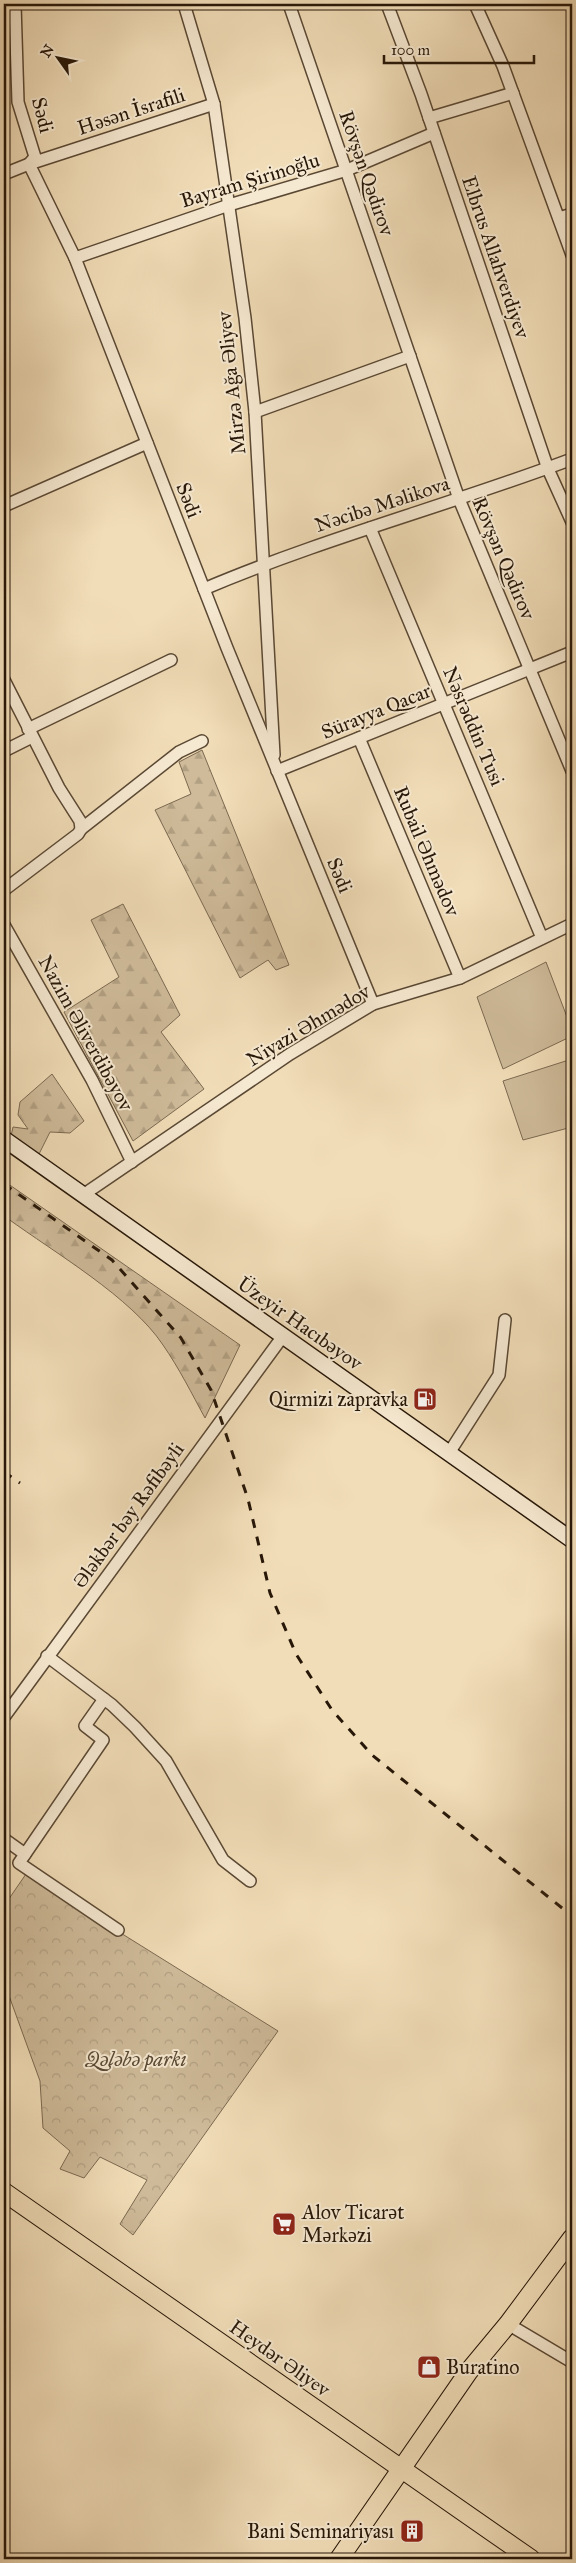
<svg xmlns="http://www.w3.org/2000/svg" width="576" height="2563" viewBox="0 0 576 2563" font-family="'IM FELL Great Primer',serif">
<defs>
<pattern id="forest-firs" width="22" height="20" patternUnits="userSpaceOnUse" patternTransform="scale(1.25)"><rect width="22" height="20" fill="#cfbb9a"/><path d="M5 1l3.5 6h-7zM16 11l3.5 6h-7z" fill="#b2a083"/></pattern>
<pattern id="park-crowns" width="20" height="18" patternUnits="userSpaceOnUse" patternTransform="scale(1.25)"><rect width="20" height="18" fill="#cfbb9a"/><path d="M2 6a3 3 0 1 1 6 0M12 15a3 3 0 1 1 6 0" fill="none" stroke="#b2a083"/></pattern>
</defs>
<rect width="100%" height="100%" fill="#f1ddb8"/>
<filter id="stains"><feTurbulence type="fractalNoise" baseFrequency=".004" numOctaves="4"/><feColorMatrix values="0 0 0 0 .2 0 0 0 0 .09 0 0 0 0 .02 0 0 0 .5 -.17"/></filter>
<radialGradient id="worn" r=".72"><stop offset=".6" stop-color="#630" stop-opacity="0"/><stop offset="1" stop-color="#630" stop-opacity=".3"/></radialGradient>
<g fill="#cfbb9a" stroke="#7b6951">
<polygon points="546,962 572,1030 572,1036 503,1069 477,997"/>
<polygon points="572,1059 572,1127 523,1140 503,1081"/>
</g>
<g fill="url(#forest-firs)" stroke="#7b6951">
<polygon points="202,750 289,965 276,970 268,960 240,978 155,810 191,794 179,762"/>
<polygon points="123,904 180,1015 161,1032 204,1089 133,1141 64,1012 119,977 91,920"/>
<polygon points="52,1074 84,1121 70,1133 50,1132 39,1154 11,1136 13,1127 28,1129 18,1115 20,1102"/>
<path d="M4 1181 240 1345 205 1418C192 1394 179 1368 163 1345 131 1297 55 1253 7 1218L4 1222Z"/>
</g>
<polygon fill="url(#park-crowns)" stroke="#7b6951" points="26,1874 278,2031 133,2235 120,2224 147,2180 100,2157 84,2178 60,2169 70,2151 43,2128 40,2081 4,1982 4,1906"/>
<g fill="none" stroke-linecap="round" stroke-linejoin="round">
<g stroke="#5a4834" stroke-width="14">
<g id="minor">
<polyline points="15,4 18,102 35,157 29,164 75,258 227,648 373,1004"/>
<polyline points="184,4 214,104 245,318 255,412 274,755"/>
<polyline points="289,4 459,499 572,771"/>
<polyline points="387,4 421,94 548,469 572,522"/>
<polyline points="475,4 503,66 572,255"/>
<polyline points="429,118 513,93"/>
<polyline points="4,174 29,164 214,104"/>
<polyline points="559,218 572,214"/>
<polyline points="75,258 229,205 347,170 434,133"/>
<polyline points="255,412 410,356"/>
<polyline points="4,506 147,443"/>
<polyline points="370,528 542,938"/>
<path d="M204 589C324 538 450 505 572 459"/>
<polyline points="4,680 59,788 80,821 81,829 78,834 4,890"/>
<polyline points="28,729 171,660"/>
<polyline points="359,738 460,978"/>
<polyline points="4,751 32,737"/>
<polyline points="277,771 572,652"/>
<polyline points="81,829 179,752 202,741"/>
<polyline points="4,925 92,1080 132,1162"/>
<polyline points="83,1195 290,1054 373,1004 460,978 572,924"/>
<polyline points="449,1453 499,1375 505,1320"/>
<polyline points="47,1656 112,1705 135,1727 166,1761 223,1860 250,1881"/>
<polyline points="104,1699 85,1726 103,1740 19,1863 118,1930"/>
<polyline points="4,1717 283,1336"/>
<polyline points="4,1839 25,1854"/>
<polyline points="508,2324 572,2362"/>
</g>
</g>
<g stroke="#271708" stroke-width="18">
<polyline id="secondary" points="4,1139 572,1540"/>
</g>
<g stroke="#271708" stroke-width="20">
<g id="primary">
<polyline points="4,2192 531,2559"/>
<polyline points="339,2559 469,2371 508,2324 572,2238"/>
</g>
</g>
<use href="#minor" stroke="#f6e9d1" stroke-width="11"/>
<use href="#secondary" stroke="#f6e9d1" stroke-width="15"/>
<use href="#primary" stroke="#f1ddb8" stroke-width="18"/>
<g stroke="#271708" stroke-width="3" stroke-dasharray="9 9" stroke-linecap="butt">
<polyline points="4,1184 112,1260 181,1338 211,1390 248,1499 270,1593 296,1654 332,1710 372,1755 572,1916"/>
<polyline points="4,1472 20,1483"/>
</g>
</g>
<defs>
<g id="fuel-square" transform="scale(1.25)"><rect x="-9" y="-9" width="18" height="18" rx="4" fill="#8f2418" stroke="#f6e9d1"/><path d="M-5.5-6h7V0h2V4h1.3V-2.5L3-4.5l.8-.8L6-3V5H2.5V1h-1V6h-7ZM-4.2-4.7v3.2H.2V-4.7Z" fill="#fff"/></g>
<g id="supermarket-square" transform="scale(1.25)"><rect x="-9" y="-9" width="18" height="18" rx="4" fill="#8f2418" stroke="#f6e9d1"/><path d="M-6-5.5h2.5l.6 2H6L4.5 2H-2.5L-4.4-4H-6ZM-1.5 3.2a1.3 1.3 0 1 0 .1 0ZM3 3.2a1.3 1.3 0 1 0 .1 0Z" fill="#fff"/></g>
<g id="shop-square" transform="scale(1.25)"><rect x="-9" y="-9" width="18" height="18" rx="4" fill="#8f2418" stroke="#f6e9d1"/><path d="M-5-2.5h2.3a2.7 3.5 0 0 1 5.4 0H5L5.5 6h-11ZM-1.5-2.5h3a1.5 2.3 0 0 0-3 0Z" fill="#fff"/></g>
<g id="building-square" transform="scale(1.25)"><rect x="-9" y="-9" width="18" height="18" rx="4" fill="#8f2418" stroke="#f6e9d1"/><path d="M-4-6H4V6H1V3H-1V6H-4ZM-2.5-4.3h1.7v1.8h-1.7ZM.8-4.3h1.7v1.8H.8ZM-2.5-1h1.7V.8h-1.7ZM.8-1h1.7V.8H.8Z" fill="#fff"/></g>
</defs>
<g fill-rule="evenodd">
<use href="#fuel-square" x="425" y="1399"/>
<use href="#supermarket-square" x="284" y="2224"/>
<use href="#shop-square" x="429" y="2367"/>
<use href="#building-square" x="412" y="2531"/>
</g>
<g text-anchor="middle" stroke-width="4" stroke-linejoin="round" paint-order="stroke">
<g font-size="20" fill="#271708" stroke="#f6e9d1">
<text transform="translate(131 111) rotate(-18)" y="7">Həsən İsrafili</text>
<text transform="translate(43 115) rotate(76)" y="7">Sədi</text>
<text transform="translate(367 173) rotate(71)" y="7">Rövşən Qədirov</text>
<text transform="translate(250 180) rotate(-17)" y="7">Bayram Şirinoğlu</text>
<text transform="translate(496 257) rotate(71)" y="7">Elbrus Allahverdiyev</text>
<text transform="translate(231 383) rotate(-96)" y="7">Mirzə Ağa Əliyev</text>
<text transform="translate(189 500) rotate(69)" y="7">Sədi</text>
<text transform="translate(382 504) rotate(-18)" y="7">Nəcibə Məlikova</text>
<text transform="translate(504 558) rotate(67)" y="7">Rövşən Qədirov</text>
<text transform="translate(376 711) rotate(-22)" y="7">Sürayya Qacar</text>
<text transform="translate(474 726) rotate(67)" y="7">Nəsrəddin Tusi</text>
<text transform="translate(427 851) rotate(67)" y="7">Rubail Əhmədov</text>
<text transform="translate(340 875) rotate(68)" y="7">Sədi</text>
<text transform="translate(308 1025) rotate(-31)" y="7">Niyazi Əhmədov</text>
<text transform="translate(86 1033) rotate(61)" y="7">Nazim Əliverdibəyov</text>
<text transform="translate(300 1323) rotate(35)" y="7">Üzeyir Hacıbəyov</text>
<text transform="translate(128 1515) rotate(-54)" y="7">Ələkbər bəy Rəfibəyli</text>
<text transform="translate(280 2358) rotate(35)" y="7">Heydər Əliyev</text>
</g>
<g font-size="20" fill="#271708" stroke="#f6e9d1" text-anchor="end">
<text x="408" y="1406">Qirmizi zapravka</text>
<text x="302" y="2219" text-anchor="start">Alov Ticarət<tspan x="302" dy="23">Mərkəzi</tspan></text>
<text x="446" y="2374" text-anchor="start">Buratino</text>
<text x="394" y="2538">Bani Seminariyası</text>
</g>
<g font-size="20" font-style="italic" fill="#594834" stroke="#f6e9d1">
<text x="136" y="2066">Qələbə parkı</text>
</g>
</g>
<rect width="576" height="2563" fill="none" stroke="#f1ddb8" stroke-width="20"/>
<rect x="5" y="5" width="566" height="2553" fill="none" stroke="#271708" stroke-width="2.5"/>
<rect x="10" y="10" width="556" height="2543" fill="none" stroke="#271708"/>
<g transform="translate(58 58) rotate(303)" stroke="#f6e9d1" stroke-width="4" paint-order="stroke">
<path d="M0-4L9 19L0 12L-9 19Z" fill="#271708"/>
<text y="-8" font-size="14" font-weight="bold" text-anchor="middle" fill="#271708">N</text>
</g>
<path d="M384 55v8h150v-8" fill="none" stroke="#271708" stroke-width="2.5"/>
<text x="391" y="55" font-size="15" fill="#271708" stroke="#f6e9d1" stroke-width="4" paint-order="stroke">100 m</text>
<rect width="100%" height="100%" filter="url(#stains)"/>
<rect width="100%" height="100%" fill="url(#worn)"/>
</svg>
